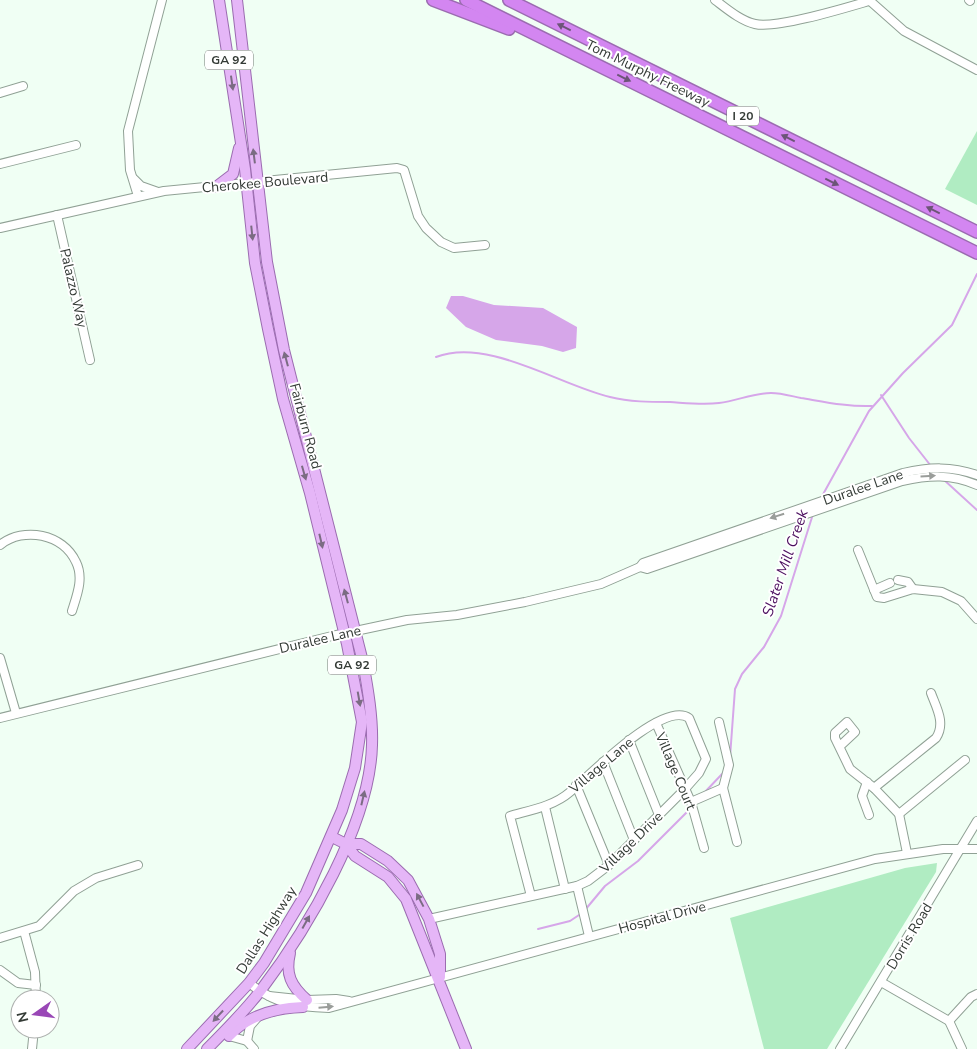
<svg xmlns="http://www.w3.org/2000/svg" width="977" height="1049" viewBox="0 0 977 1049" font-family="'Nunito Sans',sans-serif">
<rect width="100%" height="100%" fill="#f0fff4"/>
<g fill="#b0ecc2">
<polygon points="977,131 977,205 945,189"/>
<polygon points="937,863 936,872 827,1049 764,1049 730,918 905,868"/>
</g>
<polygon fill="#d6a6e9" points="451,296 463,296 494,305 543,308 577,327 576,348 563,352 542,346 496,340 466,327 446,308"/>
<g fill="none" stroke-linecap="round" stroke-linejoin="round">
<g stroke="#d6a6e9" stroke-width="2">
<path d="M436 357C488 337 559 385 610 397 630 402 650 402 670 402 686 403 703 405 719 403 737 401 753 393 771 393 781 393 791 396 801 398 825 402 848 407 872 406"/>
<polyline points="881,395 909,438 931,466"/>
<polyline points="943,479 977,510"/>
<polyline points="821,498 869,411 903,373 952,325 977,274"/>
<polyline points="730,757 735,689 742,674 764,647 781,616 813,514"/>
<polyline points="704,793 723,773"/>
<polyline points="585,910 605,886 638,861 691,808"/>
<polyline points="538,929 570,921 582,913"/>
</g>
<g stroke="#90a195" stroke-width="10">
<g id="minor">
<path d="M715 0C727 9 741 21 755 24 777 29 845 8 869 1"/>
<polyline points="869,0 904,31 977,70"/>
<polyline points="969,0 970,1"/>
<polyline points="0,93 23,86"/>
<polyline points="0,164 76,145"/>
<polyline points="134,179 141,186 158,192"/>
<polyline points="138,196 130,170 128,131 162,0"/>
<polyline points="57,215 90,360"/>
<polyline points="0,228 164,191 397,168 404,170 418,216 426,228 441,242 454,248 485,245"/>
<path d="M0 545C24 526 63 534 76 562 84 578 77 595 72 611"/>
<polyline points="858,550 877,597 884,598 913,589 942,592 961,601 977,619"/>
<path d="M640 567 647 569 902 481C930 475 951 474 977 485"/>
<polyline points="898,580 908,582 913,589"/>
<polyline points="874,590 890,583"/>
<polyline points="0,658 16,713"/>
<path d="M0 718 332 636 407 620 457 615 525 602 601 584 640 567 643 563 903 473C929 467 952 466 977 475"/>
<polyline points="719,722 729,765 723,788 737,842"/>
<polyline points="656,723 691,802 704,848"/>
<polyline points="629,740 659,815"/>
<polyline points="840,746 855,732 847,722 835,733 835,738 850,769 874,788 899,814 907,853"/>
<polyline points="603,762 634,840"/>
<polyline points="867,782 862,796 869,815"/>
<polyline points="576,785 609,865"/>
<path d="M874 788 936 738C946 723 936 707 931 693"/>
<polyline points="691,802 723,788"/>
<polyline points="545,807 565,889"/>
<polyline points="899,814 965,760"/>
<polyline points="577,886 589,936"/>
<path d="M429 919 577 886 588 881 609 865 684 790 699 773 706 759 689 718C663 700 590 775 570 792 554 806 531 810 510 816L531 896"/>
<polyline points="24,931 35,972 36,999"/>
<polyline points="0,938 39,926 74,891 96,878 138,865"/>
<polyline points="0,970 18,983 36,985"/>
<polyline points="881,982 949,1021 962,1049"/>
<path d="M249 983C275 1004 296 1007 329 1008L875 859 943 849H977"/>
<polyline points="269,996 307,1000 336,999 349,1001"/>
<polyline points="949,1021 971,997 977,994"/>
<polyline points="229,1036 247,1041 254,1049"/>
<polyline points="247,1041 250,1026 257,1018"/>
<polyline points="32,1049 34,1029"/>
<polyline points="840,1049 977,821"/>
</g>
</g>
<g stroke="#9b6cb0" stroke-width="12">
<g id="major">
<polyline points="216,187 233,174 239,148"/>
<polyline points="332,837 346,844 355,856 388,877 406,899 466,1049"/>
<polyline points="346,844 361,844 388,861 408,880 429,919 440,954 440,977"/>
<path d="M290 953C285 974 291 986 307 1000"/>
<path d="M229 1036C248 1015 275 1008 303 1007"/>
<polyline points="187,1049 249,983 264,963 306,893 342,810 355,768 362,722 347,644 310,493 283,399 268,329 255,263 245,169 219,0"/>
<path d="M207 1049C226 1030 245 1011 261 990 308 928 370 824 372 745 373 718 368 689 363 662L284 350 267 262 237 0"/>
</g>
</g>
<g stroke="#9b6cb0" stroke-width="14">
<g id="highway">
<polyline points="433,0 509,29"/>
<polyline points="466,0 977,253"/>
<polyline points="509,0 977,232"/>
</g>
</g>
<use href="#minor" stroke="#fff" stroke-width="8"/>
<use href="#major" stroke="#e5b6f7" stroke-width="10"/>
<use href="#highway" stroke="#d386f1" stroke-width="11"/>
</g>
<defs><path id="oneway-solid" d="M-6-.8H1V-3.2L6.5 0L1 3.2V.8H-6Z" transform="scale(1.25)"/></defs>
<g fill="#6c5577">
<use href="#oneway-solid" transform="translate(564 27) rotate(-154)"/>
<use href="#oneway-solid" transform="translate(624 78) rotate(26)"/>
<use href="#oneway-solid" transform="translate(788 138) rotate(-154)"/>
<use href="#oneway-solid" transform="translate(832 182) rotate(26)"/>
<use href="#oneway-solid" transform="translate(933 210) rotate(-154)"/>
</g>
<g fill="#7b6c83">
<use href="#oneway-solid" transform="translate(232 83) rotate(82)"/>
<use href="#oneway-solid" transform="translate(254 156) rotate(-97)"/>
<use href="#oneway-solid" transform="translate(252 233) rotate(84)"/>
<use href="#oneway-solid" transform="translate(286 359) rotate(-105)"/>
<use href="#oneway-solid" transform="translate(304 473) rotate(74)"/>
<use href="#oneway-solid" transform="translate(321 541) rotate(77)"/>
<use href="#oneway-solid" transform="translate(346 596) rotate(-105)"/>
<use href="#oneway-solid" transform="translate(359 699) rotate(80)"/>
<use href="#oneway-solid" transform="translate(363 798) rotate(-77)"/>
<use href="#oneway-solid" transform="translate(420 900) rotate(-118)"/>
<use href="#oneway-solid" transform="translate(306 922) rotate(-61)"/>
<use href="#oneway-solid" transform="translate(218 1016) rotate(133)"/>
</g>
<g fill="#9a9d9a">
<use href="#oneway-solid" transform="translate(928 476) rotate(-4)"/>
<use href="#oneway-solid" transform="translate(777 516) rotate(162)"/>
<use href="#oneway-solid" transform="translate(326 1007) rotate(-5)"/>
</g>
<g text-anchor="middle" stroke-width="4" stroke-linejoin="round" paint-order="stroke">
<g fill="#fff" stroke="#717672" stroke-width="1">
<rect x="205" y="50.5" width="48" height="19" rx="4"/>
<rect x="727" y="106.5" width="32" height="19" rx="4"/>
<rect x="328" y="655.5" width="48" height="19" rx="4"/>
</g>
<g font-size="12" font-weight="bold" fill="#343b36">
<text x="229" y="64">GA 92</text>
<text x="743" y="120">I 20</text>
<text x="352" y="669">GA 92</text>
</g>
<g font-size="14" fill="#343b36" stroke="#fff">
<text transform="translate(648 73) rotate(26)" y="5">Tom Murphy Freeway</text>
<text transform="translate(265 182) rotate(-5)" y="5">Cherokee Boulevard</text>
<text transform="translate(74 288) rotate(77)" y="5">Palazzo Way</text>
<text transform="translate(306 426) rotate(75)" y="5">Fairburn Road</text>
<text transform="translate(863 487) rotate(-19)" y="5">Duralee Lane</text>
<text transform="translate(320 639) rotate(-13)" y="5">Duralee Lane</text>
<text transform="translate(601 765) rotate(-40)" y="5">Village Lane</text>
<text transform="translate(676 771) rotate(67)" y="5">Village Court</text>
<text transform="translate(631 842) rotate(-44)" y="5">Village Drive</text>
<text transform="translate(662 917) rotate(-15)" y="5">Hospital Drive</text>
<text transform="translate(266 930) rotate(-58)" y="5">Dallas Highway</text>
<text transform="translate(909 936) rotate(-59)" y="5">Dorris Road</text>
</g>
<g font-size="15" font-style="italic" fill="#4c0f5f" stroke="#fff">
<text transform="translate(785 563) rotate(-71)" y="5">Slater Mill Creek</text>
</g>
</g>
<g transform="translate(35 1014) rotate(256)"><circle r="24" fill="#ffffff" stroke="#aeb1af"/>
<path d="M0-4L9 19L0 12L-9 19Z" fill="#9947b6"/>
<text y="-8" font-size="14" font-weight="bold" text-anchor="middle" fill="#343b36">N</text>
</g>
</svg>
